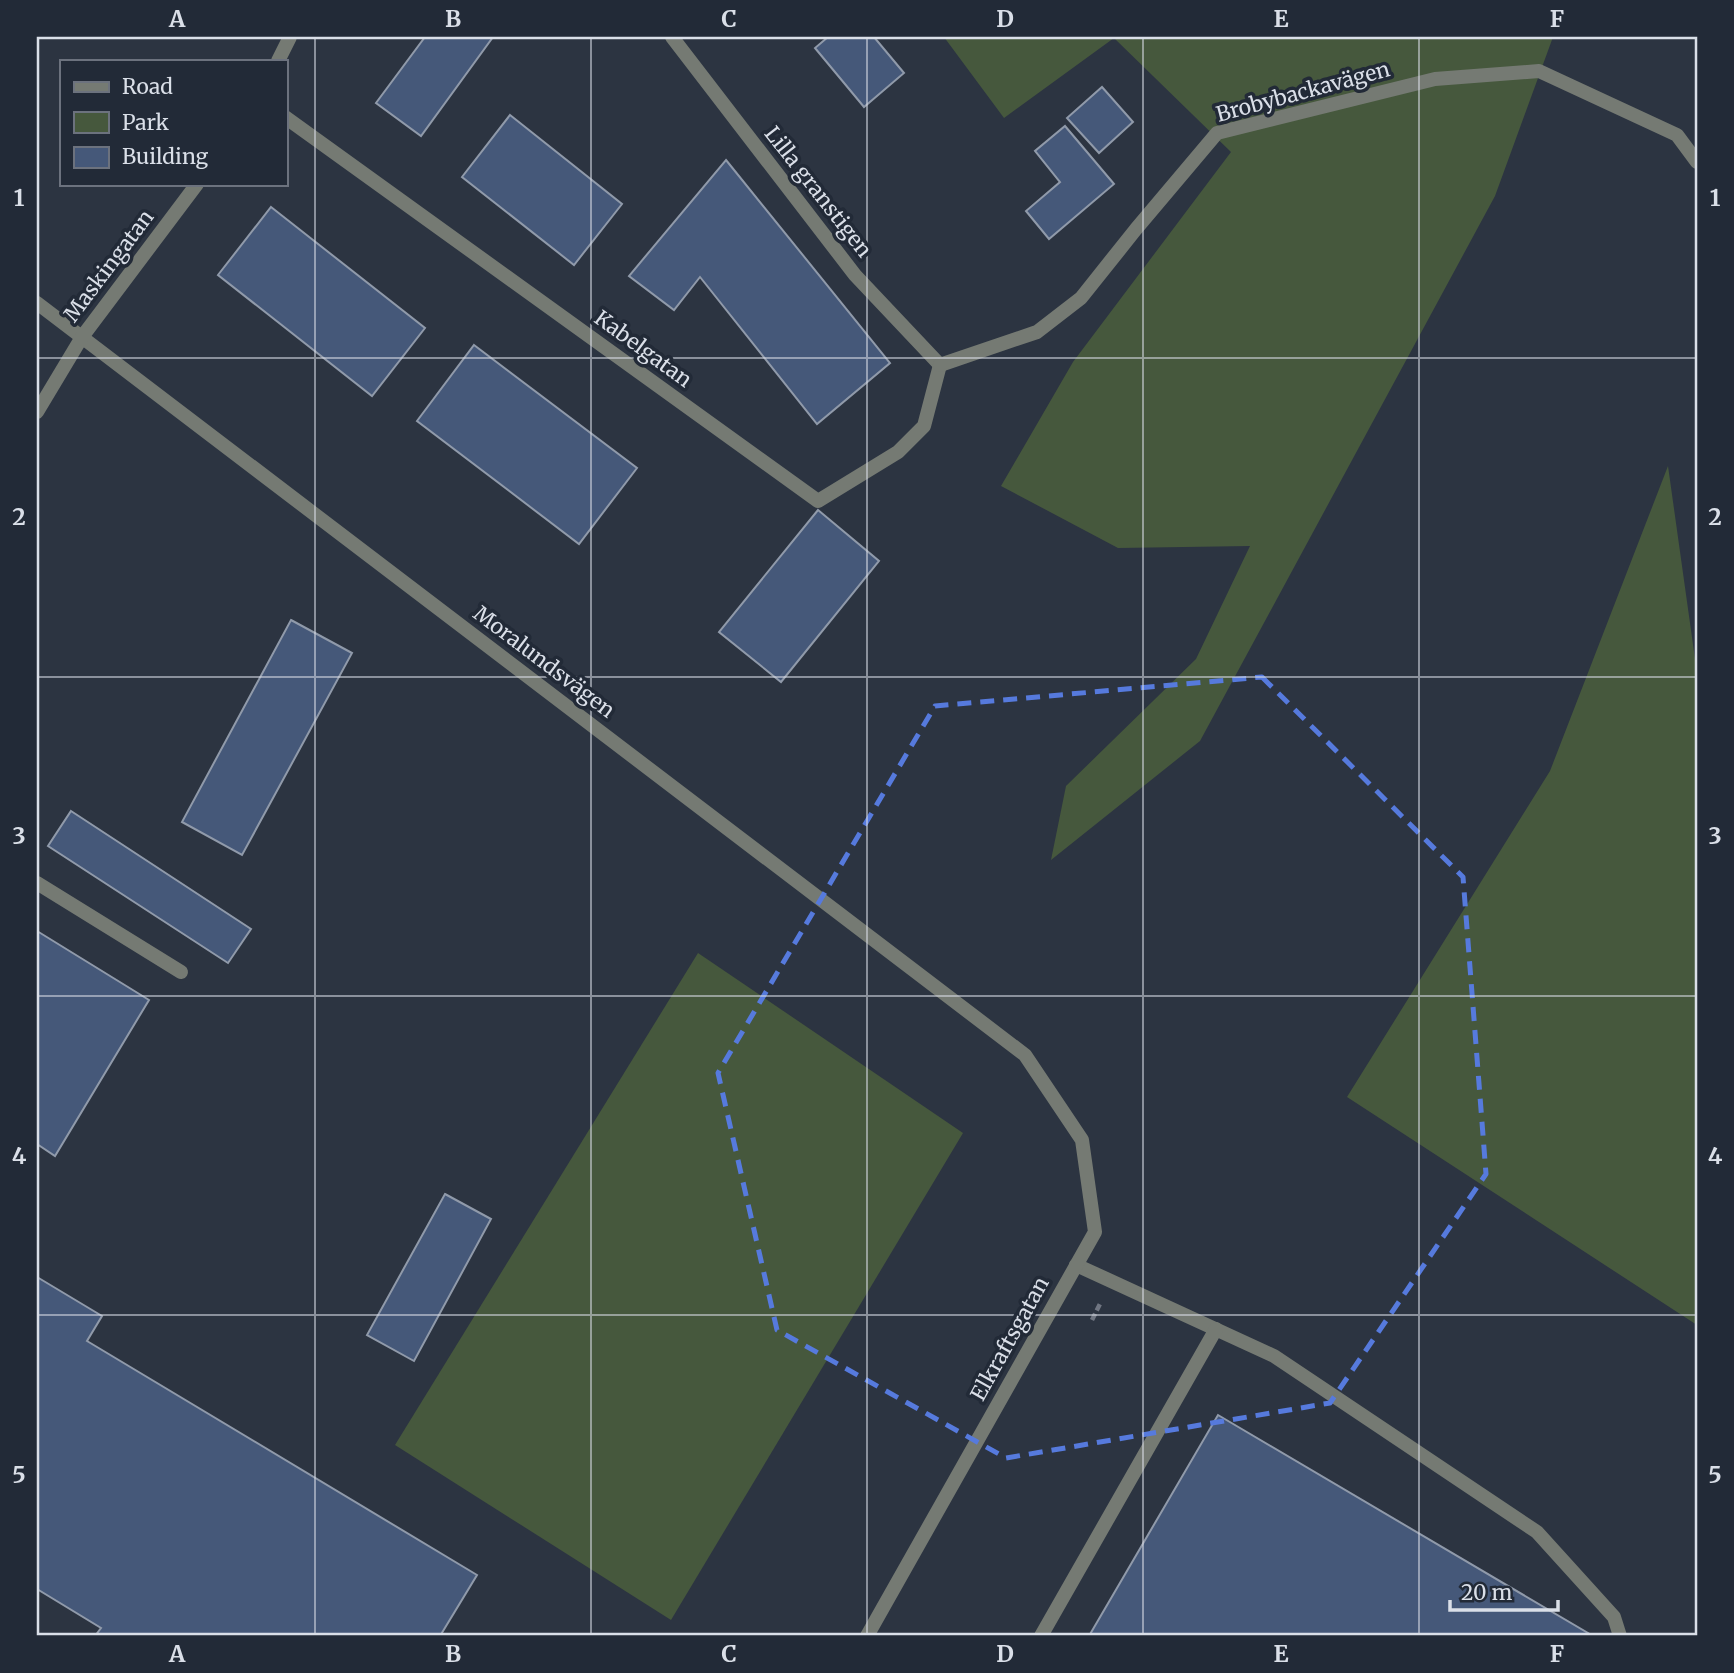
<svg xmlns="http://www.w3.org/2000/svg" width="1734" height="1673" viewBox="0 0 1734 1673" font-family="Merriweather,serif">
<rect width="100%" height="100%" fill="#2c3441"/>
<g fill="#46583d">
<polygon points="944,37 1553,37 1495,196 1200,741 1051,860 1066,786 1196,659 1250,546 1118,548 1001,486 1073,362 1231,152 1114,38 1004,118"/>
<polygon points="1668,466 1697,673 1697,1325 1347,1097 1550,771"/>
<polygon points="698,953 963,1133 671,1620 395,1445"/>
</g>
<g fill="#455879" stroke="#909aaa" stroke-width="2">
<polygon points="425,37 493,37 421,136 376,103"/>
<polygon points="828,37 874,37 904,73 864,107 815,48"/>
<polygon points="1102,87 1133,122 1099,153 1067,118"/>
<polygon points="510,115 622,204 574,265 462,177"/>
<polygon points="1065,126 1114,184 1049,239 1026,211 1060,182 1035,151"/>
<polygon points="726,160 890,363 817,424 700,277 674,310 629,276"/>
<polygon points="271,207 425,328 372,396 218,275"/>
<polygon points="474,345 637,468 579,544 417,421"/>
<polygon points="818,510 879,561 781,682 719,632"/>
<polygon points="291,620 352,653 242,855 182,822"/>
<polygon points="71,811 251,929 228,963 48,846"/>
<polygon points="37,931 149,1000 55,1156 37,1144"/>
<polygon points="445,1194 491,1219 414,1361 367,1335"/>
<polygon points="37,1277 102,1316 87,1341 477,1575 440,1636 95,1636 101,1628 37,1589"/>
<polygon points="1218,1415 1593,1636 1089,1636"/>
</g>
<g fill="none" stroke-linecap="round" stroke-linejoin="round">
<polyline stroke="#707682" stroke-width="4.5" stroke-dasharray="7 3.5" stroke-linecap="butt" points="1092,1320 1101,1302"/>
<g stroke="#757a73" stroke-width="14">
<polyline points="37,883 181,972"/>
<polyline points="1076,1265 1274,1356 1537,1532 1614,1617 1620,1636"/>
<polyline points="1041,1636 1216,1329"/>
</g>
<g stroke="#757a73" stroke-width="14">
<polyline points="672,37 855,275 940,365"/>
<polyline points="278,61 290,37"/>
<polyline points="285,117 818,501 898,452 924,426 940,365"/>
<polyline points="37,303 1025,1055 1082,1140 1095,1232 867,1636"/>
<polyline points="940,365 1037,332 1081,298 1136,229 1217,133 1435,79 1539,71 1677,135 1697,162"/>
<polyline points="37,412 82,337 197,184"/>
</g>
</g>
<path fill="none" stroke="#567add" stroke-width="5" stroke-dasharray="14 9" stroke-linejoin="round" d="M1262 677 1463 877 1486 1174 1330 1403 1006 1458 777 1330 718 1073 935 706Z"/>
<path fill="none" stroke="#dadfe8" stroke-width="2" stroke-opacity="0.55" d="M315 37V1636M591 37V1636M867 37V1636M1143 37V1636M1419 37V1636M37 358H1697M37 677H1697M37 996H1697M37 1315H1697"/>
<g text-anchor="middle" stroke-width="7" stroke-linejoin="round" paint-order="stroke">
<g font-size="21" fill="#dadfe8" stroke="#222a37">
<text transform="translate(1303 92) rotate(-15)" y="7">Brobybackavägen</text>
<text transform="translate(818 192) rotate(52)" y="7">Lilla granstigen</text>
<text transform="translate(109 266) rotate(-53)" y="7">Maskingatan</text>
<text transform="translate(643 349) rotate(36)" y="7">Kabelgatan</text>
<text transform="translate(544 662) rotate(37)" y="7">Moralundsvägen</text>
<text transform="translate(1010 1339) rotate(-61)" y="7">Elkraftsgatan</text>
</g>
</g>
<rect width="1734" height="1673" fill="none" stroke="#222a37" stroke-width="77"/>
<rect x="60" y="60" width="228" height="126" fill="#222a37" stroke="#6c727e" stroke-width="2"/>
<rect x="74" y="82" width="35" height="10" fill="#757a73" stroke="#6c727e" stroke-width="2"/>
<text x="122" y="94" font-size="21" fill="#dadfe8">Road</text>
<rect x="74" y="112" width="35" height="21" fill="#46583d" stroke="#6c727e" stroke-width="2"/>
<text x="122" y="130" font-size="21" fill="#dadfe8">Park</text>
<rect x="74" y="147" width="35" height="21" fill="#455879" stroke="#6c727e" stroke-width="2"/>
<text x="122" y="164" font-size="21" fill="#dadfe8">Building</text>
<path d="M1450 1600v10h108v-10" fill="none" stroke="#dadfe8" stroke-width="3.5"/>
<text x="1461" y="1600" font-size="21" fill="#dadfe8" stroke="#222a37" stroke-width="5" paint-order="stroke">20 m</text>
<rect x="38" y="38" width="1658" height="1596" fill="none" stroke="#dadfe8" stroke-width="2.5"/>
<g font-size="23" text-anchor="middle" font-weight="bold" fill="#dadfe8">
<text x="177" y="27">A</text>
<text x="453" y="27">B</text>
<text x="729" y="27">C</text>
<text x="1005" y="27">D</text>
<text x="1281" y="27">E</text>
<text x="1557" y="27">F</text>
<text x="19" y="206">1</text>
<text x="1715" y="206">1</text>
<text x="19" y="525">2</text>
<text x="1715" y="525">2</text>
<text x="19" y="844">3</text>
<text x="1715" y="844">3</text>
<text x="19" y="1164">4</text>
<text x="1715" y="1164">4</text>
<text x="19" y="1483">5</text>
<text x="1715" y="1483">5</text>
<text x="177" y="1662">A</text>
<text x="453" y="1662">B</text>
<text x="729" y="1662">C</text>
<text x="1005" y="1662">D</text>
<text x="1281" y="1662">E</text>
<text x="1557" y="1662">F</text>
</g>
</svg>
